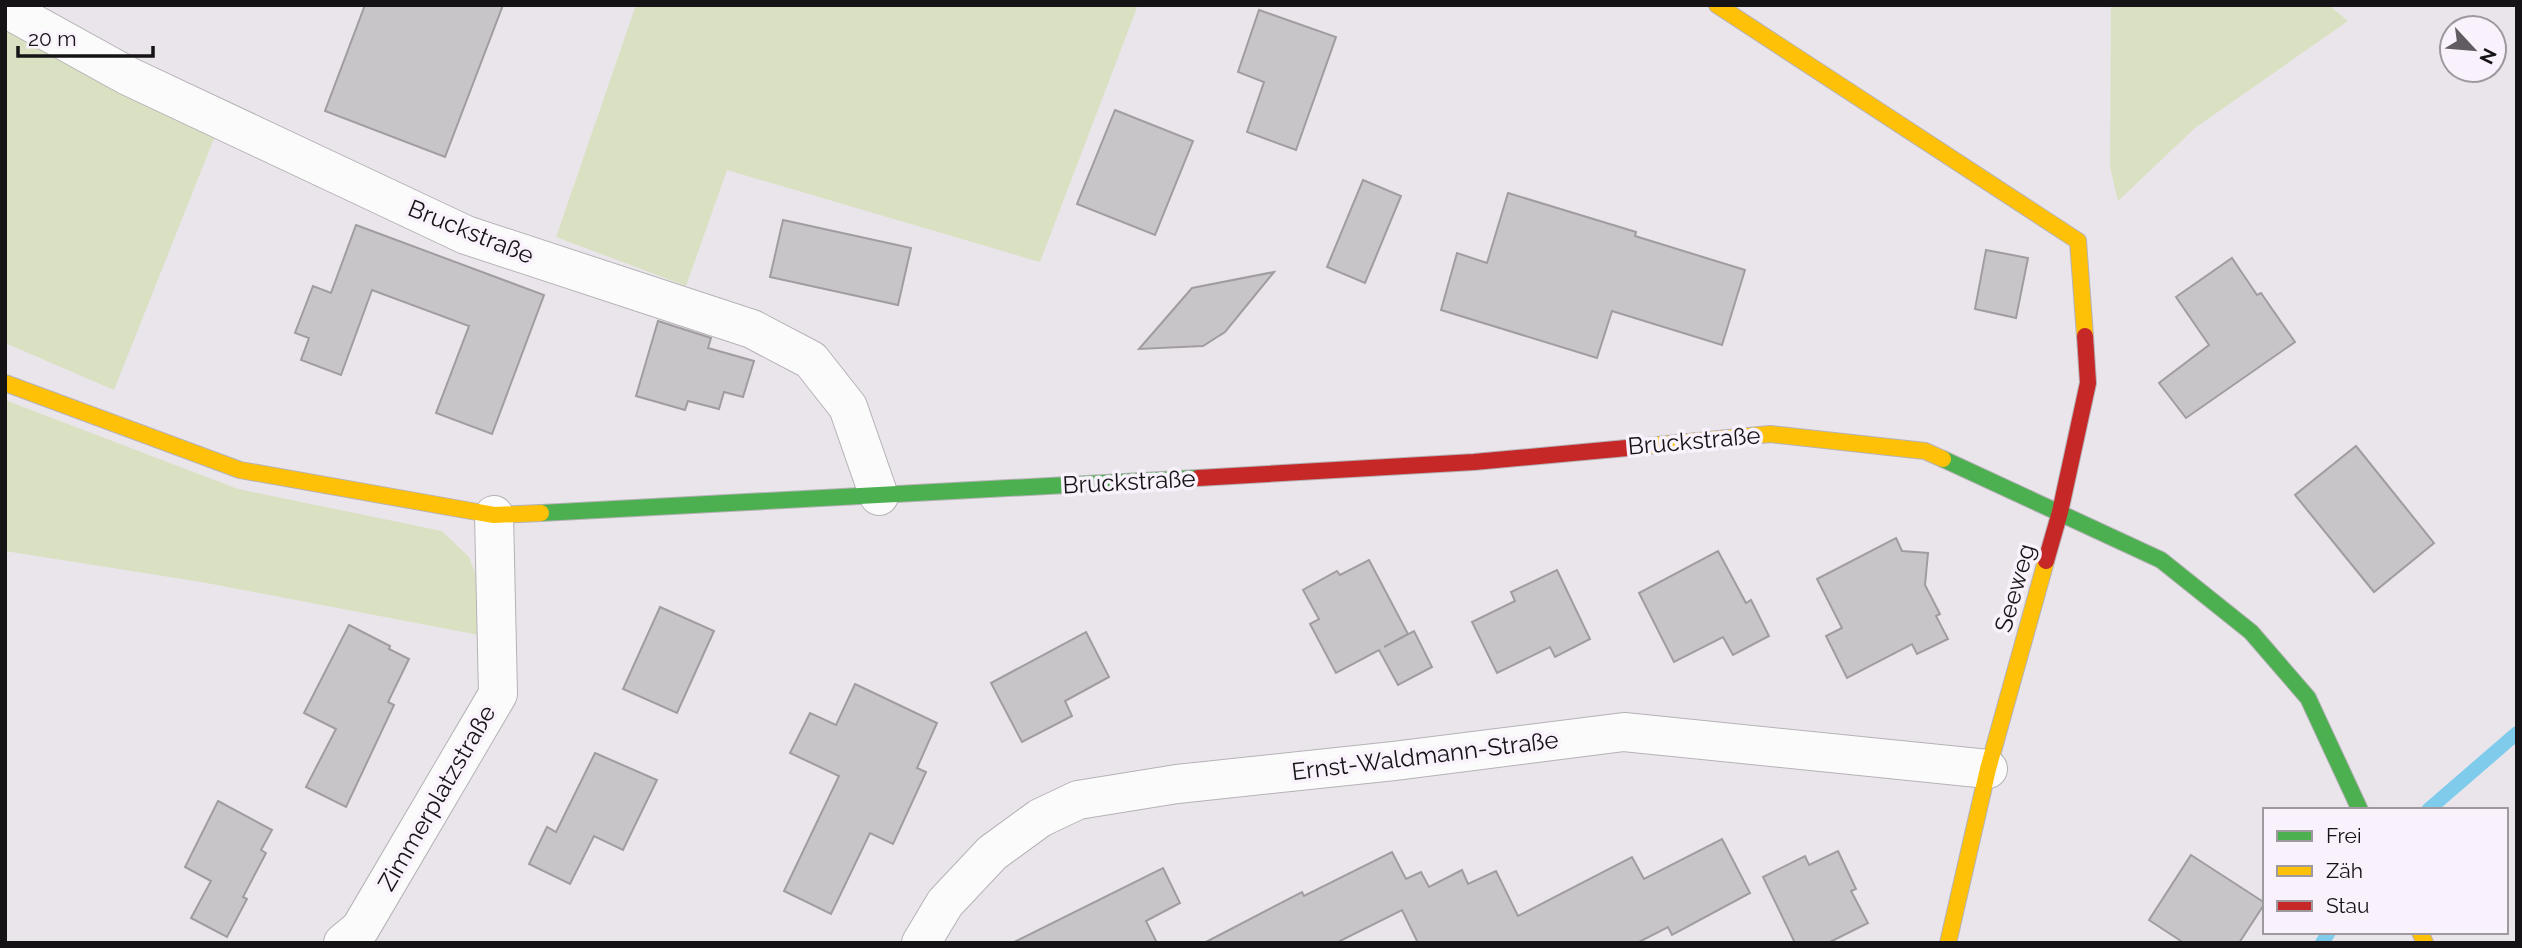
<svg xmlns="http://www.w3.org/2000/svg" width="2522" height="948" viewBox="0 0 2522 948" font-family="Raleway,sans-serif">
<rect width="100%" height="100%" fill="#eae5eb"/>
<g fill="#dae1c3">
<polygon points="636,5 1138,5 1040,262 727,170 686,286 556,237"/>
<polygon points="2111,5 2329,5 2348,21 2195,128 2118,201 2110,167"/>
<polygon points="5,16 215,136 114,390 5,343"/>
<polygon points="5,400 238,489 442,531 469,557 481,588 484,636 201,582 5,551"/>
</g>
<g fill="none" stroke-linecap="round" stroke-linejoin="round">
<g stroke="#7ecbec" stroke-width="14">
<polyline points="2428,810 2517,733"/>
<polyline points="2322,943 2329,932"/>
</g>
</g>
<g fill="#c8c5c9" stroke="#a09ca0" stroke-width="2">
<polygon points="365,5 503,5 445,157 325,111"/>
<polygon points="1259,10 1336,37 1296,150 1247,132 1264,82 1238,72"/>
<polygon points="1115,110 1193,141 1155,235 1077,204"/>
<polygon points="1363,180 1401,196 1365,283 1327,267"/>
<polygon points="1508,193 1636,232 1635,236 1745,270 1722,345 1612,311 1597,358 1441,310 1457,253 1487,263"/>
<polygon points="783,220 911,248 898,305 770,277"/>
<polygon points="356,225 544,295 492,434 436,413 469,326 372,290 341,375 301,360 309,338 295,333 313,286 331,293"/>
<polygon points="1986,250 2028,258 2016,318 1975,309"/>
<polygon points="2232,258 2257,295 2261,293 2295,342 2186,418 2159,383 2209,345 2176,297"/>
<polygon points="1274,272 1225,332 1203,346 1139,349 1192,288"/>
<polygon points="658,321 711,338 708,348 754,361 743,397 724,392 719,409 688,401 685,410 636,396"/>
<polygon points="2356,446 2434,543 2374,592 2295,495"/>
<polygon points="1896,538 1902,551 1928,553 1925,585 1940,614 1936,616 1948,639 1917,654 1912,644 1847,678 1826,636 1842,628 1817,579"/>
<polygon points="1718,551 1746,603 1751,600 1769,636 1733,655 1723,637 1674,662 1639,593"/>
<polygon points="1369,560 1408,634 1384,647 1414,631 1432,667 1398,685 1379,650 1336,673 1310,624 1319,619 1303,590 1337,571 1340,575"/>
<polygon points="1557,570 1590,639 1555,657 1550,647 1497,673 1472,622 1515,601 1511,592"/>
<polygon points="660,607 714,631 677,713 623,689"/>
<polygon points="349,625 390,646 389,649 409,659 388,702 394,705 346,807 306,787 336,729 304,713"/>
<polygon points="1086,632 1109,677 1065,701 1072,716 1022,742 991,683"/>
<polygon points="855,684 937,723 917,768 926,772 893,844 870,833 831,914 784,891 839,776 790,753 810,713 836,725"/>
<polygon points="595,753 657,780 623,850 594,836 570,884 529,864 547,827 556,832"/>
<polygon points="218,801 272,830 261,850 266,853 243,897 247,899 227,937 191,918 211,881 185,867"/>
<polygon points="1722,839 1750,893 1672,935 1668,927 1637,943 1418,943 1402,910 1336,943 1204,943 1302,892 1304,896 1392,852 1406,879 1421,872 1429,887 1462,870 1468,884 1496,871 1518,916 1632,857 1644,879"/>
<polygon points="1838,851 1856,889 1851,891 1868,923 1828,943 1795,943 1763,877 1805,856 1809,865"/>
<polygon points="2191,855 2265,903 2239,943 2184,943 2149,920"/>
<polygon points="1163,868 1180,903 1146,921 1157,943 1012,943"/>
</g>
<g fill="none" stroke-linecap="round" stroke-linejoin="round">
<g stroke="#b5b2b6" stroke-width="40">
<g id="street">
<polyline points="5,8 128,76 466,235 752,329 811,360 848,407 879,496"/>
<polyline points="343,943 360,929 498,694 494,515"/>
<polyline points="921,943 945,903 992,853 1040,818 1078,800 1177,784 1394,761 1624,732 1988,769"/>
</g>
</g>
<g stroke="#b5b2b6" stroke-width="18">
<g id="fast">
<polyline points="1943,459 2161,560 2251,632 2308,698 2360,810"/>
<polyline points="541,513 1198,478"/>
</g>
</g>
<g stroke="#b5b2b6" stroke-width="18">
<g id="slow">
<polyline points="1717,5 2078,241 2085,336"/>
<polyline points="5,383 240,470 494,515 541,513"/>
<polyline points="1627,448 1770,434 1925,451 1943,459"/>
<polyline points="2420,932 2425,943"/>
<polyline points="1948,943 1988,769 2046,561"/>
</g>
</g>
<g stroke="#b5b2b6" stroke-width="18">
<g id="jam">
<polyline points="1198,478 1474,462 1627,448"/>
<polyline points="2046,561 2060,512 2088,383 2085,336"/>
</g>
</g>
<use href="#street" stroke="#fcfbfc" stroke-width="38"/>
<use href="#fast" stroke="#4caf50" stroke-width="16"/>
<use href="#slow" stroke="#ffc107" stroke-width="16"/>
<use href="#jam" stroke="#c62828" stroke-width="16"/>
</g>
<g text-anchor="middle" stroke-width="7" stroke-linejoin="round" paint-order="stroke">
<g font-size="24" fill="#161316" stroke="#f9f1fb">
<text transform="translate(471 232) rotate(22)" y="8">Bruckstraße</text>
<text transform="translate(1694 441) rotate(-5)" y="8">Bruckstraße</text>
<text transform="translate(1129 482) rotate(-3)" y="8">Bruckstraße</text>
<text transform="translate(2015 588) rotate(-74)" y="8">Seeweg</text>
<text transform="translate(1425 756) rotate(-7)" y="8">Ernst-Waldmann-Straße</text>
<text transform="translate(437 798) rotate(-60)" y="8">Zimmerplatzstraße</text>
</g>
</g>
<rect width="2522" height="948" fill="none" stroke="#161316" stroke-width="14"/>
<rect x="2263" y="808" width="245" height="126" fill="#f9f1fb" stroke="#9e989f" stroke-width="2"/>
<rect x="2277" y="831" width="35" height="10" fill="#4caf50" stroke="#9e989f" stroke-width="2"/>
<text x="2326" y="843" font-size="21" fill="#161316">Frei</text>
<rect x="2277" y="866" width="35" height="10" fill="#ffc107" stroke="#9e989f" stroke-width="2"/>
<text x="2326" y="878" font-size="21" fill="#161316">Zäh</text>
<rect x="2277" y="901" width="35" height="10" fill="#c62828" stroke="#9e989f" stroke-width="2"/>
<text x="2326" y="913" font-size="21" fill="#161316">Stau</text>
<g transform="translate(2473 49) rotate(116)"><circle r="33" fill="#f9f1fb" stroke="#9e989f" stroke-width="2"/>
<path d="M0-5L12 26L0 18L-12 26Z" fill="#605c61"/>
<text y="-10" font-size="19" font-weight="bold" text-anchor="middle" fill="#161316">N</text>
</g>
<path d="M18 46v10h135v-10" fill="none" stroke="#161316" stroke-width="3.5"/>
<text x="28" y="46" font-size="21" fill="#161316" stroke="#f9f1fb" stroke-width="5" paint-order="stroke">20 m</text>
</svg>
